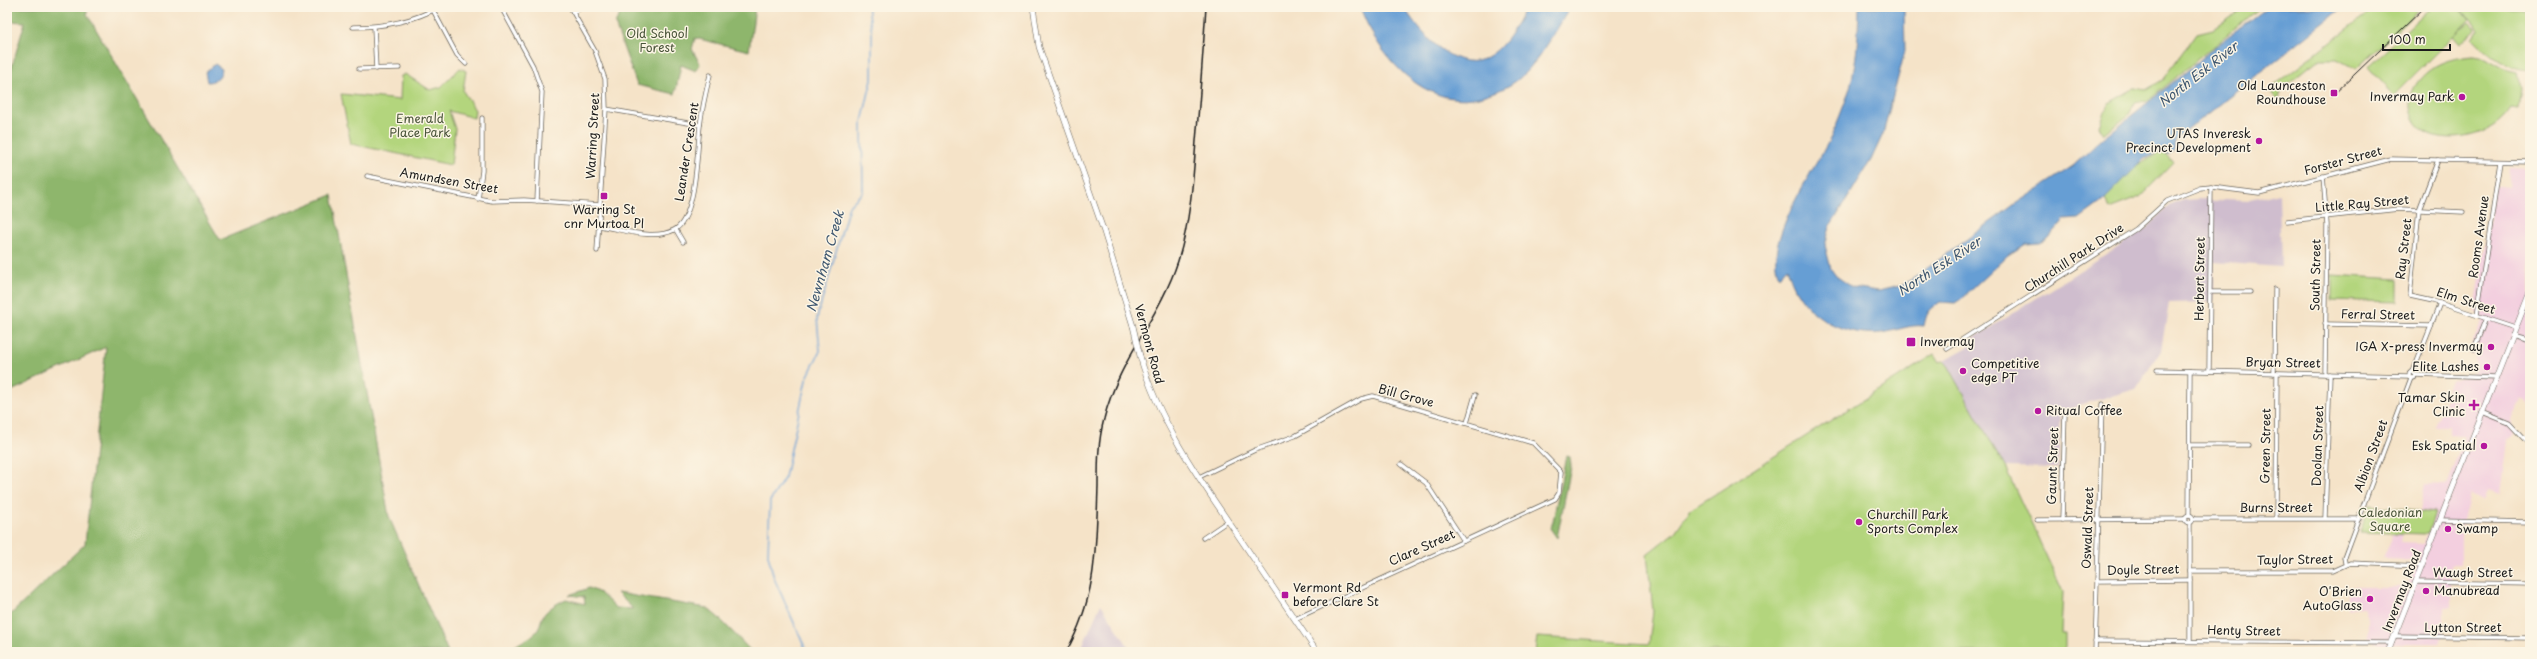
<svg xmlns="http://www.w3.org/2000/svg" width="2537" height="659" viewBox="0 0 2537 659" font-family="'Playpen Sans',sans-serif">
<rect width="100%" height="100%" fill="#fcf5e5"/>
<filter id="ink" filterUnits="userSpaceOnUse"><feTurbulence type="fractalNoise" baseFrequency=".025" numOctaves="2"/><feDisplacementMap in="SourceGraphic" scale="8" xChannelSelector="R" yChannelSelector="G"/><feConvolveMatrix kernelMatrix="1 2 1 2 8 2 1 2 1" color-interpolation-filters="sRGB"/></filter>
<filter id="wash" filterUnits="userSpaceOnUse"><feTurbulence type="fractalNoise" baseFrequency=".012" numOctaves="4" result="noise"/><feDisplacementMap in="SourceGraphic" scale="16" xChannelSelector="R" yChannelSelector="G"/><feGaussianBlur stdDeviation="0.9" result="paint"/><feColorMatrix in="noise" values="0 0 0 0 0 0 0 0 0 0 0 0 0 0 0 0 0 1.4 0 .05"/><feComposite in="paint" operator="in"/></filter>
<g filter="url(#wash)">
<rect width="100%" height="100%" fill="#f5e3c8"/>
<polygon fill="#f3cfdf" points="2510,168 2530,169 2530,406 2522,399 2511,419 2514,435 2507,442 2500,494 2488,490 2484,500 2470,495 2461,527 2461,565 2451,565 2451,606 2444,606 2444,633 2440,643 2401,643 2382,647 2367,637 2367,619 2363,608 2348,609 2348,587 2407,587 2417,560 2383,559 2394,533 2403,533 2400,542 2424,543 2435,512 2420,510 2425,484 2446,485 2465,436 2449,435 2449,426 2435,426 2452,381 2475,371 2475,355 2468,354 2482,320 2475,310 2493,190 2499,186 2509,187"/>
<g fill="#cfbdce">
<polygon points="2279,193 2281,267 2214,262 2214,302 2169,303 2161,350 2136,389 2061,410 2058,468 2005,467 1945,360 1968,347 1969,341 2147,228 2170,205 2184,200 2200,199 2215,202 2224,199 2251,200"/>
<polygon points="1101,604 1132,652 1080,652"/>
</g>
<g fill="#b3d57d" stroke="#68784c">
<polygon points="2245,7 2260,7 2149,100 2134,103 2130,113 2104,134 2099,126 2109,103 2135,88 2146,90 2164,79 2197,33 2213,29"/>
<polygon points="2376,7 2422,7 2356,69 2337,59 2319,59 2281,89 2279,100 2282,101 2282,104 2273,95 2270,89"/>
<polygon points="2432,7 2458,7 2470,19 2453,36 2469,22 2476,29 2460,44 2453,36 2394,95 2368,67"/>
<path d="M2459 7H2530V70C2506 68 2489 55 2473 38L2478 30 2471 19Z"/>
<path d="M2474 56 2486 58 2505 69 2518 72 2521 88 2518 109 2511 108C2501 123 2487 132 2469 136 2390 152 2389 61 2474 56Z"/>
<polygon points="460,68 466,71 463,91 475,110 474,118 449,111 455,129 451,165 351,144 341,94 400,100 401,76 405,74 430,90 441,87"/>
<polygon points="2163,151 2173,163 2140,197 2109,209 2104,196 2135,167"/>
<polygon points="2332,275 2398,279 2398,302 2332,300"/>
<polygon points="1935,354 1940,362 1945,360 2005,467 2063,592 2061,633 2065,633 2065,652 1535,652 1537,637 1649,644 1653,611 1647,554 1675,532 1690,510"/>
<polygon points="2369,505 2435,512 2428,534 2359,532"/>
</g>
<g fill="#8eb66c" stroke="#556944">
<polygon points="7,7 87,7 87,14 220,240 332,195 389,517 448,652 7,652 7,618 85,544 106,347 7,393 7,83 25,22 7,21"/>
<polygon points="624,7 755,7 749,51 695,38 692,49 700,64 696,71 681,65 675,94 637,85 615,24"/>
<polygon points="1566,456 1570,457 1571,467 1557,538 1550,528 1553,521"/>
<path d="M589 588 600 593 616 608 633 609 617 593 707 608 720 619 752 652H510C516 642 527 641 535 633 540 629 540 622 543 616 548 608 558 603 566 599L585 604 584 597 569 595Z"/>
</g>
<g fill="#669ed4" stroke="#415d78">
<path d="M1360 7H1404C1417 29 1453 72 1483 59 1503 51 1517 25 1525 7H1570C1556 31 1541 58 1521 77 1511 86 1499 91 1486 95 1427 114 1378 57 1360 7Z"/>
<path d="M1859 7H1904L1905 51 1883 134 1871 160 1830 227 1825 245 1831 269 1836 276 1852 287 1878 291 1900 286 1914 278 2015 204 2073 166 2101 140 2197 63 2214 47 2267 7H2343L2175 140 2174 151 2169 154 2159 152 2144 159 2102 202 2079 219 2064 220 2048 239 2040 243 2026 244 2008 255 1961 299 1955 303 1940 302C1928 311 1927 312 1924 326 1910 324 1896 331 1882 333 1837 337 1797 311 1787 267L1779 276C1762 242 1816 167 1831 137 1837 124 1842 110 1847 97 1857 68 1858 37 1859 7Z"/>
<path d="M215 64 222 69C221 77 215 82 207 82L205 72Z"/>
</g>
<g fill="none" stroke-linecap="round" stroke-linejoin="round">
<polyline stroke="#669ed4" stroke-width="1.5" points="807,652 774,578 768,555 770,501 785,477 806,380 820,351 817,318 849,206 863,192 862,122 872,79 872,33 868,7"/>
</g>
</g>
<g filter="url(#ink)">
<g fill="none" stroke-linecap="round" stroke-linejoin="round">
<g stroke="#686258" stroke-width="5">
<g id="street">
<polyline points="501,7 533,66 542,92 537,201"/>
<polyline points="570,7 595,51 605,79 606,109 597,251"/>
<polyline points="433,10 457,55 466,64"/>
<polyline points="573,12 583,7"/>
<path d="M353 27C383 27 412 22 439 7"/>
<polyline points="374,27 376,69"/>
<polyline points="359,69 399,68"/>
<polyline points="606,109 700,125"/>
<polyline points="2438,160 2419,210 2410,296 2433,301 2515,328"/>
<polyline points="367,176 492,201 524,200 600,205"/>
<polyline points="2323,176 2327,225 2325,374"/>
<polyline points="478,199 482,171 482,118"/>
<polyline points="2287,221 2399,209 2463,212"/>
<path d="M599 226C621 229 653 241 674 230 697 219 697 149 700 126 702 109 706 91 710 75"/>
<polyline points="676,230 683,242"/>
<polyline points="2210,292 2250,292"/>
<polyline points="2477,315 2500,162"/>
<polyline points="2325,324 2431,326"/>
<polyline points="2512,335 2530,340"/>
<polyline points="1947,349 2136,229 2167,201 2200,188 2211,187 2259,193 2391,159 2530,162"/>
<polyline points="2474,349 2486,318"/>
<polyline points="2157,370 2409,376"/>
<polyline points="2209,371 2211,187"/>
<circle cx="2412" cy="375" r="3"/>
<polyline points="2413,372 2440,303"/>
<polyline points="2274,373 2275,289"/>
<polyline points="2415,375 2495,378"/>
<polyline points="2482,412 2509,423 2530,445"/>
<polyline points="1467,423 1475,395"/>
<polyline points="2190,445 2249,445"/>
<polyline points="1401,464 1426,483 1464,541"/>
<polyline points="1199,477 1255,450 1295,436 1361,399 1373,396 1533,443 1561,472 1559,493 1555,499 1295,619"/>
<polyline points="2189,515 2190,371"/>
<circle cx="2189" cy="519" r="4"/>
<polyline points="2276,518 2277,373"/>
<polyline points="2325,518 2330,374"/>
<polyline points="2193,519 2359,519"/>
<polyline points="2037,520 2186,519"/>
<polyline points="2062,520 2065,412"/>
<polyline points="2440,520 2530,522"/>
<polyline points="1203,538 1228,521"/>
<polyline points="2345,563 2344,557 2411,378"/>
<polyline points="2190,571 2332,571 2350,563 2422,566"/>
<polyline points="2097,581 2190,580"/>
<polyline points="2416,582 2530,584"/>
<polyline points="2395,636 2530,638"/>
<polyline points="2095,641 2392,643"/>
<polyline points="2190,641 2190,523"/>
<polyline points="2095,652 2102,404"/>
</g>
</g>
<g stroke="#686258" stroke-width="6">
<g id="secondary">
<polyline points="1033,7 1039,47 1104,232 1133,326"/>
<path d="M1140 356C1158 420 1197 476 1235 531 1262 571 1290 612 1317 652"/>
<polyline points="2388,652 2530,292"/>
</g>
</g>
<use href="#street" stroke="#fff" stroke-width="3.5"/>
<use href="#secondary" stroke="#fff" stroke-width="5"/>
<polyline stroke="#1c1c1c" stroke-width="1" points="2332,96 2425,7"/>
<path stroke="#1c1c1c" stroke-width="1.5" d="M1066 652C1097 598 1096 547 1098 486 1098 463 1098 441 1104 419 1118 361 1160 317 1178 261 1190 222 1193 182 1196 141 1200 97 1203 52 1206 7"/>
<g stroke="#686258" stroke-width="6" stroke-linecap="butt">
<polyline id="secondary-bridge" points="1133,326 1140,356"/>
</g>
<use href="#secondary-bridge" stroke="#fff" stroke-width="5"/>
</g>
</g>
<g fill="#b5179e" stroke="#fcf5e5" stroke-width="1.5">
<rect x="2330" y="89" width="8" height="8" rx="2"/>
<circle cx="2462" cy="97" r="4"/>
<circle cx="2259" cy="141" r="4"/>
<rect x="600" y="192" width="8" height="8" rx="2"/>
<rect x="1906" y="337" width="10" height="10" rx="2"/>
<circle cx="2491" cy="347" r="4"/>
<circle cx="2487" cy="367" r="4"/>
<circle cx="1963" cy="371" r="4"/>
<path d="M2472 399h4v4h4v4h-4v4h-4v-4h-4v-4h4z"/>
<circle cx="2038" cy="411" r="4"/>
<circle cx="2484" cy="446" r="4"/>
<circle cx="1859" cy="522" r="4"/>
<circle cx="2448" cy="529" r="4"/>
<circle cx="2426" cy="591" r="4"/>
<rect x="1281" y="591" width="8" height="8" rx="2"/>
<circle cx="2370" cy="599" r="4"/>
</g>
<g text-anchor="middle" stroke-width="3" stroke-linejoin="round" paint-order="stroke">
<g font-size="12" fill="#495439" stroke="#fcf5e5">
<text x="657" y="38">Old School<tspan x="657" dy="14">Forest</tspan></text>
<text x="420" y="123">Emerald<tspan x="420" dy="14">Place Park</tspan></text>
<text x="2390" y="517">Caledonian<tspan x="2390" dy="14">Square</tspan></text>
</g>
<g font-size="12" fill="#1c1c1c" stroke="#fcf5e5" text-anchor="end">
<text x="2326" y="90">Old Launceston<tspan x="2326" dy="14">Roundhouse</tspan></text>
<text x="2454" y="101">Invermay Park</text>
<text x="2251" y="138">UTAS Inveresk<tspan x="2251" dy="14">Precinct Development</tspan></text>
<text x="604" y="214" text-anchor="middle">Warring St<tspan x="604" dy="14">cnr Murtoa Pl</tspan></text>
<text x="1920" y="346" text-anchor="start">Invermay</text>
<text x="2483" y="351">IGA X-press Invermay</text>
<text x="1971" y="368" text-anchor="start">Competitive<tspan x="1971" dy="14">edge PT</tspan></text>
<text x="2479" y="371">Elite Lashes</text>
<text x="2465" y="402">Tamar Skin<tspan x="2465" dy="14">Clinic</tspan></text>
<text x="2046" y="415" text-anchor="start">Ritual Coffee</text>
<text x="2476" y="450">Esk Spatial</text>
<text x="1867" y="519" text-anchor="start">Churchill Park<tspan x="1867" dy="14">Sports Complex</tspan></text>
<text x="2456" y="533" text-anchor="start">Swamp</text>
<text x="1293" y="592" text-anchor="start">Vermont Rd<tspan x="1293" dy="14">before Clare St</tspan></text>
<text x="2434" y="595" text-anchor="start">Manubread</text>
<text x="2362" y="596">O'Brien<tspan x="2362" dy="14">AutoGlass</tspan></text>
</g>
<g font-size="12" fill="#1c1c1c" stroke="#fcf5e5">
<text transform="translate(593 136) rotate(-87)" y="4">Warring Street</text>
<text transform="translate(687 152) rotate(-81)" y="4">Leander Crescent</text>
<text transform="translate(2343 161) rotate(-15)" y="4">Forster Street</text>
<text transform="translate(449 181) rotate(10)" y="4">Amundsen Street</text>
<text transform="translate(2362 204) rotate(-5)" y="4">Little Ray Street</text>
<text transform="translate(2479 237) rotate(-82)" y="4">Rooms Avenue</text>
<text transform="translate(2404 249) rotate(-83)" y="4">Ray Street</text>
<text transform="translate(2074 258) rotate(-33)" y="4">Churchill Park Drive</text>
<text transform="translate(2316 275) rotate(-89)" y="4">South Street</text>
<text transform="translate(2200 279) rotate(-89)" y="4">Herbert Street</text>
<text transform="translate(2466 301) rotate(18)" y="4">Elm Street</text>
<text transform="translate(2378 315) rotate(1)" y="4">Ferral Street</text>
<text transform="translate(1149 344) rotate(75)" y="4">Vermont Road</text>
<text transform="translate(2283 363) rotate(1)" y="4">Bryan Street</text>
<text transform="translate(1406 396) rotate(15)" y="4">Bill Grove</text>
<text transform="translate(2266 446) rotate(-89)" y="4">Green Street</text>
<text transform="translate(2318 446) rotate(-88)" y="4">Doolan Street</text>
<text transform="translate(2371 456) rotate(-70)" y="4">Albion Street</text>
<text transform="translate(2053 466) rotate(-88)" y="4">Gaunt Street</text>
<text x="2276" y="512">Burns Street</text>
<text transform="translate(2088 528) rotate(-88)" y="4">Oswald Street</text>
<text transform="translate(1422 548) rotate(-24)" y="4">Clare Street</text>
<text transform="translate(2295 560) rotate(-1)" y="4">Taylor Street</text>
<text transform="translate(2143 570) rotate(-1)" y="4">Doyle Street</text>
<text x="2473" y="577">Waugh Street</text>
<text transform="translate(2402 591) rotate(-69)" y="4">Invermay Road</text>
<text x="2463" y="632">Lytton Street</text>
<text transform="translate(2244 631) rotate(1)" y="4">Henty Street</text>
</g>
<g font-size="13" font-style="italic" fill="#3d566f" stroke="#fcf5e5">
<text transform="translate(2198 74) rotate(-38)" y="5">North Esk River</text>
<text transform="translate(825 261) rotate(-74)" y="5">Newnham Creek</text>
<text transform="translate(1939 266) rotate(-33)" y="5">North Esk River</text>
</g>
</g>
<rect width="2537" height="659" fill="none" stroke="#fcf5e5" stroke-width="24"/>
<path d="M2383 44v6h67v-6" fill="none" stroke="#1c1c1c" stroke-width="2"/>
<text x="2389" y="44" font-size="12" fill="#1c1c1c" stroke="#fcf5e5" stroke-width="3" paint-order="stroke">100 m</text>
</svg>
